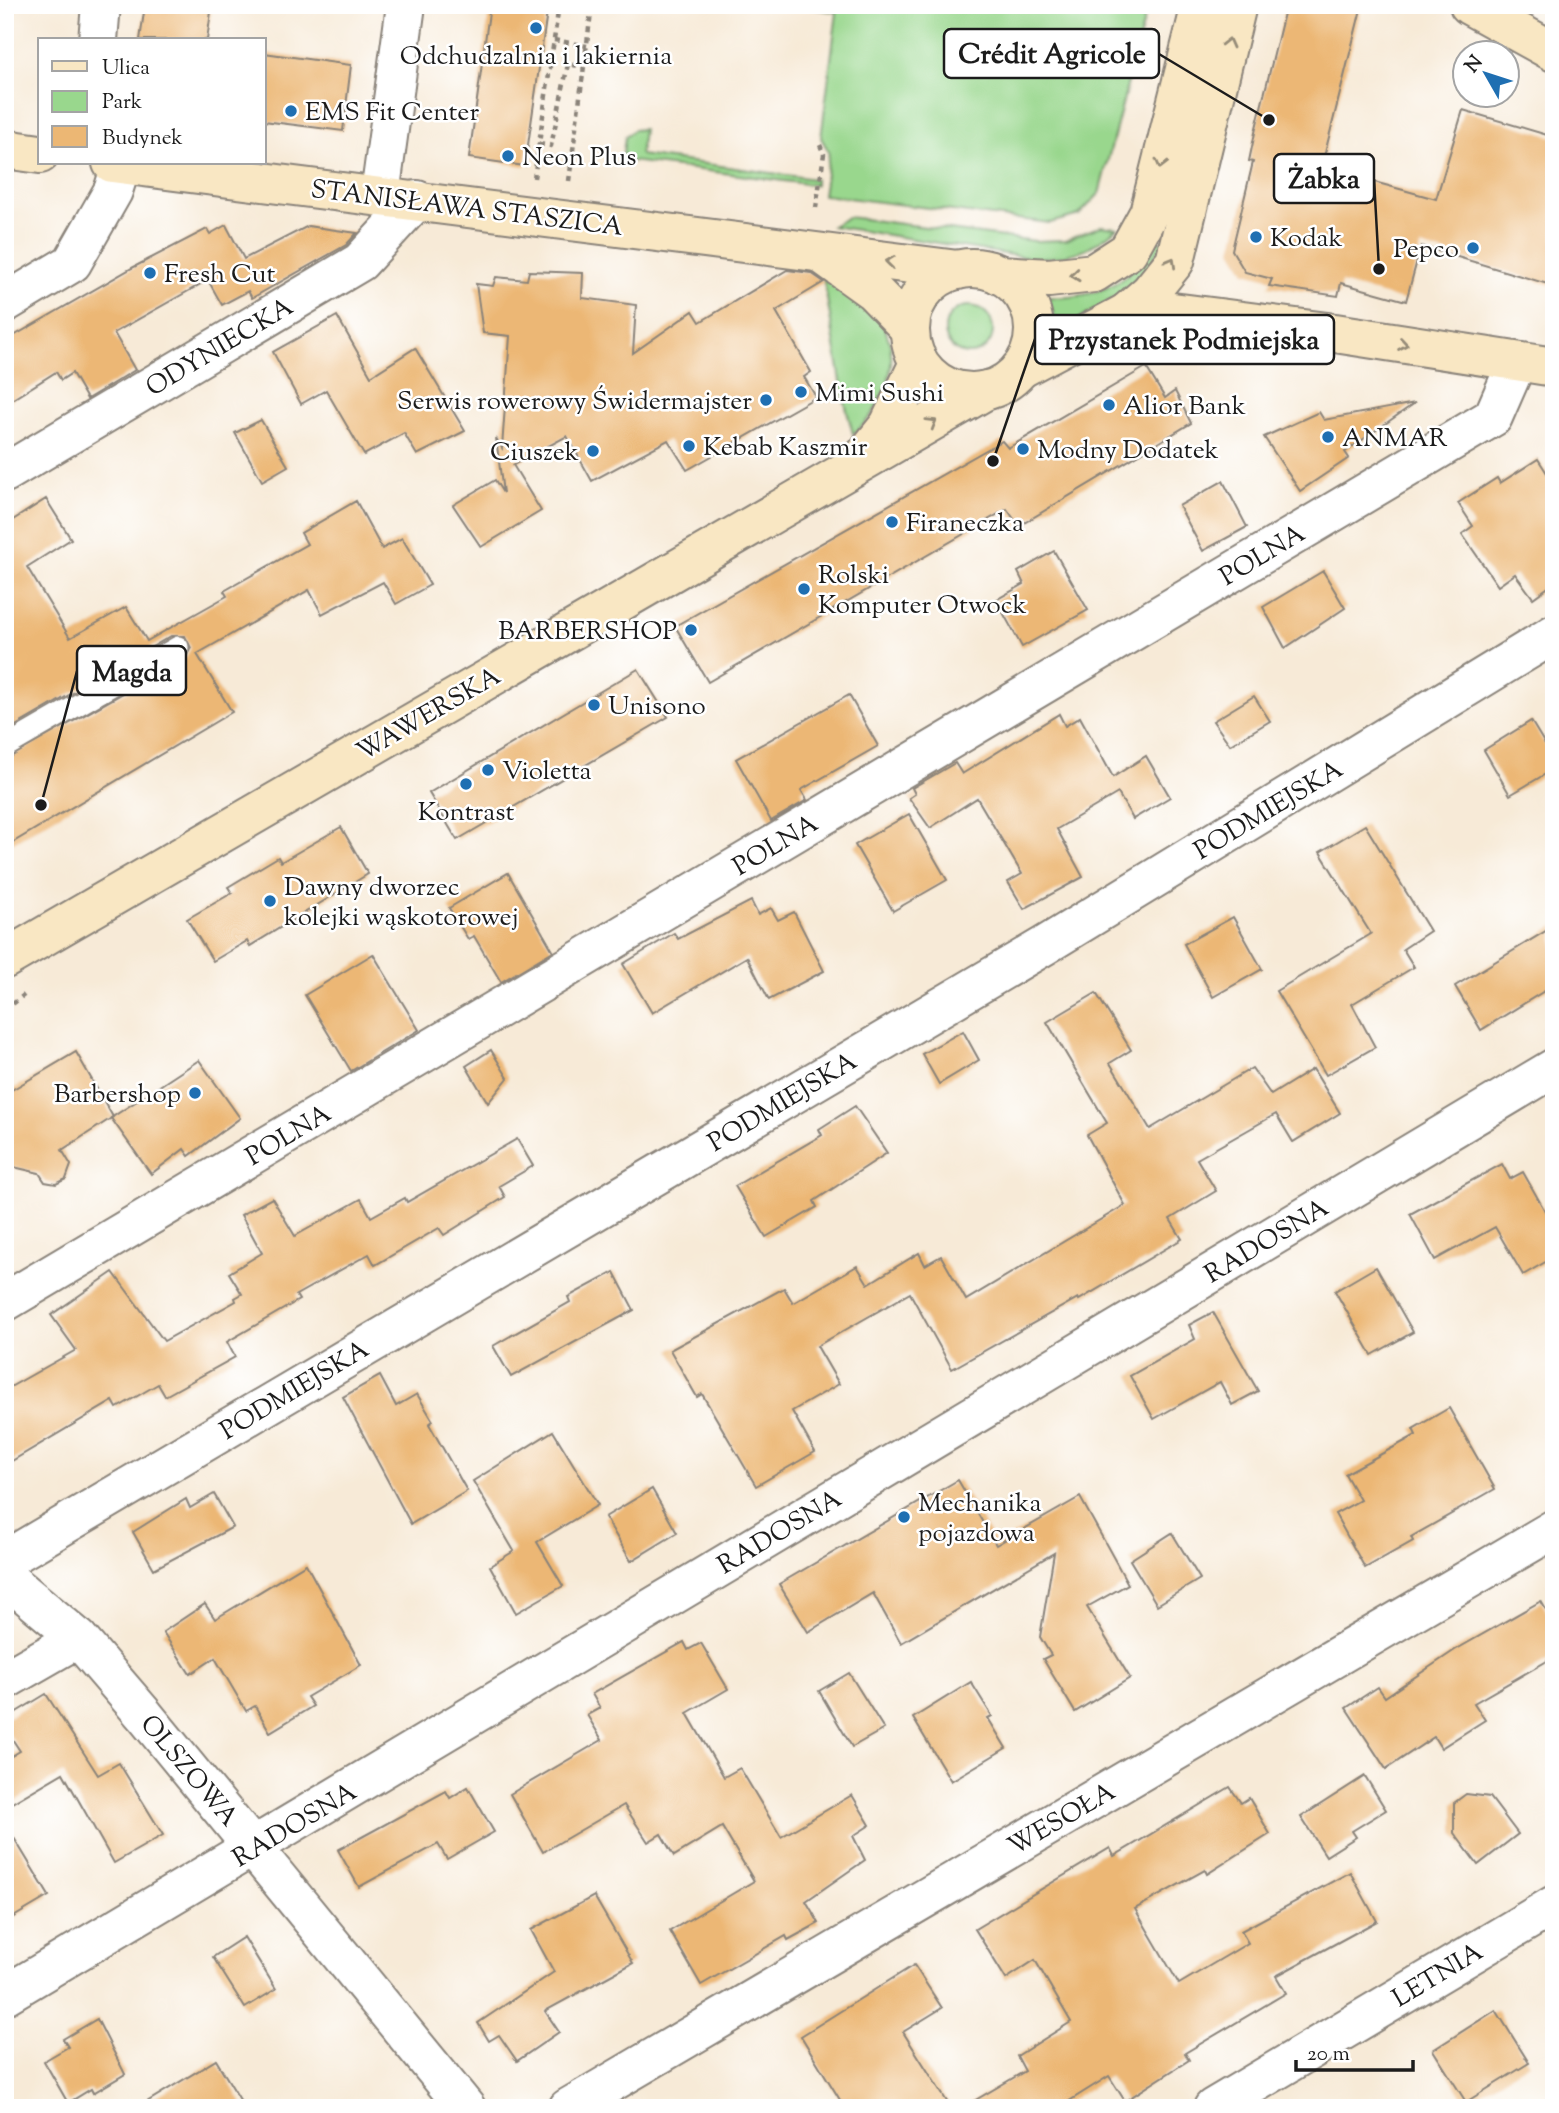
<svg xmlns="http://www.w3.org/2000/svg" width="1559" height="2113" viewBox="0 0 1559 2113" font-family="'Sorts Mill Goudy',serif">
<rect width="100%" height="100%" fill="#fff"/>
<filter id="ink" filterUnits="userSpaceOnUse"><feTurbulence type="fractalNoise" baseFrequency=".0143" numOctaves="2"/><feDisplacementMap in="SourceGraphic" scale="14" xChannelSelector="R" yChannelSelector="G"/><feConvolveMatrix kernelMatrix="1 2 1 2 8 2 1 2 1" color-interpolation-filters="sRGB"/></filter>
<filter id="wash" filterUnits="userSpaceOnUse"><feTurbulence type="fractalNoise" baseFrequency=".00686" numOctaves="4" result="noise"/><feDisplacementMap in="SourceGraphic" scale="28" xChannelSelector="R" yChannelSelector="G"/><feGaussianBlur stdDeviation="1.57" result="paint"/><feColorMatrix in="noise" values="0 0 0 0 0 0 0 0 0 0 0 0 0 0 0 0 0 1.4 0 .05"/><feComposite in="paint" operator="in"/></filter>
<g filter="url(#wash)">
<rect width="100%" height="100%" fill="#f7ead7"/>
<g fill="#99d78d" stroke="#5a7a54" stroke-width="2">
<polygon points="789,5 1148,5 1099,194 1079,215 1050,223 823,195 829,152 821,138 837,12"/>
<polygon points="643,129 640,155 815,179 815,185 622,160 625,137 633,130"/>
<path d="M848 217 1035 241 1065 240 1101 226 1117 228C1090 252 1065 259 1030 258L832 226Z"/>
<path d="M1156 239 1163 243C1134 293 1103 305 1055 333L1054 315 1047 297C1096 300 1132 283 1156 239Z"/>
<path d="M823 275C838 287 869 305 879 319 905 357 886 408 853 434L844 399Z"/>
<circle cx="969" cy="330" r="24"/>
</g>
<g id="blocks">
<g fill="#ecb774">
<polygon points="145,5 212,5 207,40 140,40"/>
<polygon points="490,5 548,5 525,166 469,158"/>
<polygon points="1286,5 1362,5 1320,173 1367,180 1436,199 1463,110 1554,137 1554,286 1421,246 1406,301 1341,283 1338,296 1269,286 1272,279 1245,272 1232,250 1253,162 1249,161 1256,128"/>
<polygon points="264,53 351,65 343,131 264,121"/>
<polygon points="226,225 244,259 308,226 357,233 346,245 252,298 248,291 222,305 208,280 114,333 135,370 87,399 72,373 61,380 56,372 5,404 5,341 132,268 207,229 210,234"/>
<polygon points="787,270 811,273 824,282 776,311 811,372 804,377 816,397 687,470 668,440 592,481 567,436 513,465 541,511 481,547 453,505 495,480 503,493 496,438 502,448 510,336 483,333 476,284 493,286 496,277 527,280 529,271 583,273 582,298 636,305 633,353 693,311 700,322"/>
<polygon points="337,316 371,376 415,348 465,431 417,455 404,433 364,455 326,390 301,404 273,352"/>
<polygon points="1146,367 1165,398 1175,391 1191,423 1019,526 1007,509 708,682 675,626 1002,441 1008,448"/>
<polygon points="1415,403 1345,452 1349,458 1300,491 1264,437 1319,412 1324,420"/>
<polygon points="261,420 288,466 262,481 235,433"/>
<polygon points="1538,459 1554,484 1554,583 1533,598 1515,574 1498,586 1462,534 1473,526 1458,503 1497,478 1500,483"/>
<polygon points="1223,481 1247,527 1203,551 1179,506"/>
<polygon points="46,499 71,539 27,567 70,638 126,607 147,641 227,596 224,591 307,544 301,533 356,501 382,549 402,538 430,585 396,604 383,582 322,614 309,590 197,654 232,712 5,847 5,760 185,658 191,648 185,636 171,636 5,732 5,525"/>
<polygon points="1054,551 1088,610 1022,647 996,600 1024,584 1018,572"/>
<polygon points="1323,571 1345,608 1285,648 1263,607"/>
<polygon points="638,669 668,717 457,840 429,793"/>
<polygon points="849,695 878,746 801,790 807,800 771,821 736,759"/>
<polygon points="1254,696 1270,721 1230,745 1213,721"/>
<polygon points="1059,714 1065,726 1080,717 1113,777 1146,756 1170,797 1133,819 1118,793 1057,829 1083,877 1024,909 1008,882 1022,874 977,798 930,828 909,798 915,794 912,788 955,763 962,774"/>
<polygon points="1531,721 1554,759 1554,769 1510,795 1484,750"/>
<polygon points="909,814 947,880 893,911 855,845"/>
<polygon points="1365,825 1430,931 1403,949 1414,967 1352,1004 1375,1047 1326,1075 1276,991 1371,934 1320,852"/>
<polygon points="341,827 368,874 250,946 247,941 213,961 187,919 232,893 228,887 278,857 281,862"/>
<polygon points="508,873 553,951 501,982 474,936 468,939 449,908"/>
<polygon points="751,901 758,915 771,908 778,920 794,912 824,971 769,1000 747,957 652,1013 623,964 674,933 678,939"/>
<polygon points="1233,917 1262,969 1213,997 1184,944"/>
<polygon points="1554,926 1554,985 1481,1030 1455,986"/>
<polygon points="373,954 419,1030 351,1071 305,995"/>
<polygon points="1096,993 1131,1050 1110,1063 1150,1129 1252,1068 1271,1095 1313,1069 1340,1113 1293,1142 1276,1114 1197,1159 1216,1191 1170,1219 1182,1239 1079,1300 1078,1298 952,1369 910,1293 817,1346 839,1384 792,1411 815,1452 756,1486 702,1394 697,1397 670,1350 784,1288 793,1303 857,1266 868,1284 919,1253 925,1265 941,1256 966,1300 1125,1205 1087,1135 1107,1123 1047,1022"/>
<polygon points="963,1031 979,1060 939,1084 922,1054"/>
<polygon points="491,1050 508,1078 488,1103 466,1066"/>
<polygon points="76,1052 113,1117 62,1150 71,1165 66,1179 56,1184 45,1182 39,1173 5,1165 5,1094"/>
<polygon points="199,1060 240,1118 189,1156 184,1149 151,1174 111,1118"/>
<polygon points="855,1106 887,1153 814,1201 817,1207 766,1237 735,1186 822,1135 819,1129"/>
<polygon points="517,1139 533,1166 499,1186 505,1197 444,1235 439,1228 375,1265 369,1254 296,1295 299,1300 227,1342 235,1357 165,1396 158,1384 117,1408 113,1401 5,1465 5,1390 76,1350 51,1315 113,1272 164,1341 236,1301 235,1298 242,1294 229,1273 262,1253 241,1215 272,1198 295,1236 361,1199 371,1217 405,1198 407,1202"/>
<polygon points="1502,1164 1510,1179 1523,1172 1554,1227 1554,1257 1523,1275 1495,1227 1435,1260 1410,1214"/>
<polygon points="1376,1267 1413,1332 1372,1355 1335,1291"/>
<polygon points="614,1272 634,1310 511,1377 493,1346 570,1302 568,1297"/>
<polygon points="1213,1312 1258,1391 1232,1405 1220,1382 1154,1419 1130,1376 1195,1339 1189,1325"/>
<polygon points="380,1376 396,1406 417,1394 433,1421 429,1424 467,1491 411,1524 343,1397"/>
<polygon points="1449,1408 1495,1489 1411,1537 1413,1541 1365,1568 1335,1514 1360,1500 1345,1474 1416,1435 1413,1429"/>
<polygon points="553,1431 598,1505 537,1542 563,1586 516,1613 490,1566 514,1551 473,1481"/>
<polygon points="958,1480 996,1545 1080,1497 1128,1584 1087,1607 1130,1678 1075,1712 1043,1659 1051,1655 1040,1637 1054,1553 901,1643 873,1593 808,1632 779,1584"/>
<polygon points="652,1489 677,1533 631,1561 605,1517"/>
<polygon points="214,1494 233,1527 154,1569 133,1532 186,1499 190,1508"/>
<polygon points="1172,1533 1200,1579 1157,1605 1130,1560"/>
<polygon points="306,1564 361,1665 307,1697 313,1706 270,1732 255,1706 246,1711 215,1658 190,1674 163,1632 205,1604 215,1619"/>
<polygon points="1541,1601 1554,1624 1554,1657 1474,1703 1485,1720 1441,1748 1434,1737 1386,1769 1346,1708 1378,1687 1385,1697 1455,1650"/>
<polygon points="684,1642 688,1650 701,1643 728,1689 687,1713 724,1777 740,1768 781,1837 852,1795 870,1825 853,1836 865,1860 806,1901 819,1923 788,1940 786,1936 701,1985 670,1931 754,1881 722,1827 674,1856 661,1834 648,1842 624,1805 543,1852 510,1794 602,1740 587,1715 600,1708 592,1694"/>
<polygon points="849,1673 884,1729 852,1747 819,1691"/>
<polygon points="971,1682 992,1716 988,1718 1006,1748 951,1781 913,1718"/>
<polygon points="46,1694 98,1775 119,1763 163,1835 114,1863 63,1773 5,1807 5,1760 20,1751 5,1728 5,1719"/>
<polygon points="1365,1776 1386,1810 1352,1831 1356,1837 1326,1856 1301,1817"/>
<polygon points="468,1787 494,1832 447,1859 438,1844 359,1887 338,1850 446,1791 450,1798"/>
<polygon points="1230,1787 1241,1803 1249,1798 1270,1834 1207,1874 1205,1870 1135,1909 1179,1984 1248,1943 1241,1931 1350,1872 1377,1921 1276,1976 1286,1993 1185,2053 1189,2060 1125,2101 1109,2076 1058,2108 962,2108 1025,2071 1017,2056 1071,2022 1035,1960 1006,1979 975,1929 1110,1848 1114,1856"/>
<polygon points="1466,1794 1490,1797 1518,1834 1478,1865 1454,1833 1454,1803"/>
<polygon points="5,1823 49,1896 5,1922"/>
<polygon points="594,1896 633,1963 545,2011 559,2032 517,2061 499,2035 489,2041 478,2023 554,1972 531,1930"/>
<polygon points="244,1937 276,1989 245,2008 213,1957"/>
<polygon points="914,1965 942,2008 903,2032 951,2108 845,2108 801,2036"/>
<polygon points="1496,2010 1529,2063 1466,2102 1433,2050"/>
<polygon points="97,2019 125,2074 93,2093 91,2089 68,2103 44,2061 68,2047 63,2039"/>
<polygon points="216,2060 245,2108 137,2108"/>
</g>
</g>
</g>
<g filter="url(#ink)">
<use href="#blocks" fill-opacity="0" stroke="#8a837a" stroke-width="2"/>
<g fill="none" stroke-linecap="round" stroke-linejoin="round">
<g stroke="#8a837a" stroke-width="24">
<polyline id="lane" points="5,747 178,647"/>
</g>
<g stroke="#8a837a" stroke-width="42">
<g id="street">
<polyline points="98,40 101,5"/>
<polyline points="380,195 406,5"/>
<polyline points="5,303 72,263 113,191 122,163"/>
<polyline points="5,473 360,262 417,200"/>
<polyline points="5,1302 1493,417 1517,362"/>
<polyline points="5,1560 1044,946 1554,634"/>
<polyline points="5,1577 78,1638 145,1716 466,2108"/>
<polyline points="5,1680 78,1638"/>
<polyline points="5,1995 1554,1068"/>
<polyline points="568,2108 1554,1529"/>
<polyline points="1213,2108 1554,1905"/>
</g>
</g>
<g stroke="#8a837a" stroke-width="42">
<g id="secondary">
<polyline points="1469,5 1554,52"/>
<polyline points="5,149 40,154"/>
<polyline points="112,163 958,270"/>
<polyline points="823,255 873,291 910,329"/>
<circle cx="972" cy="330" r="62"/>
<polyline points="1000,275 1049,278 1094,273 1128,251 1149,213 1201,5"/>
<polyline points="1126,313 1150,292 1175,261 1237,5"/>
<polyline points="1020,369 1126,313 1165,311 1335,333 1554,367"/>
<polyline points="865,455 889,425 919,363"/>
<polyline points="5,959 986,390"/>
</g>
</g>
<g stroke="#8a837a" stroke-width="4.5" stroke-dasharray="5 5" stroke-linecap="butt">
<polyline points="841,7 841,5"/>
<polyline points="554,40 587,46"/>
<polyline points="539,144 551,146 568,64 583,67"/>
<polyline points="534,178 559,5"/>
<polyline points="569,181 592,5"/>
<polyline points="816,208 824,154 820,145"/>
<polyline points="5,1010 24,995"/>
</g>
<use href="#lane" stroke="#fff" stroke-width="21"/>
<use href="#street" stroke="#fff" stroke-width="38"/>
<use href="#secondary" stroke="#f9e7c3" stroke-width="38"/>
</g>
<defs><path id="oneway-chevron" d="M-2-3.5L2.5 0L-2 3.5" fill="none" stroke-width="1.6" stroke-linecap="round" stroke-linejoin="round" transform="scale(1.75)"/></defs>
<g stroke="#968c78">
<use href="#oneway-chevron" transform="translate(1228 43) rotate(-76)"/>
<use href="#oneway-chevron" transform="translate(1161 164) rotate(104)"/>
<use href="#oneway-chevron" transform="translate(890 262) rotate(-173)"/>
<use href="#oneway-chevron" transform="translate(1171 262) rotate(-61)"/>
<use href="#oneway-chevron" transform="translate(1075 275) rotate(174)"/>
<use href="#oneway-chevron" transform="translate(1403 344) rotate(9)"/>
<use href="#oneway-chevron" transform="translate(932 423) rotate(-31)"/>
</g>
</g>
<g fill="#1f6fb2" stroke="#fff" stroke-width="2.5">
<circle cx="536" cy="28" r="7"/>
<circle cx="291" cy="111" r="7"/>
<circle cx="508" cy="156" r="7"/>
<circle cx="1256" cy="237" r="7"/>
<circle cx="1473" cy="248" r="7"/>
<circle cx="150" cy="273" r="7"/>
<circle cx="801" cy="392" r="7"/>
<circle cx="766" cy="400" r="7"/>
<circle cx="1109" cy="405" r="7"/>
<circle cx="1328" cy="437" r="7"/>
<circle cx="689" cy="446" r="7"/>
<circle cx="1023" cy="449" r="7"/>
<circle cx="593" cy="451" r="7"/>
<circle cx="892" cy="522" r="7"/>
<circle cx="804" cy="589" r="7"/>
<circle cx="691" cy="630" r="7"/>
<circle cx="594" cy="705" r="7"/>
<circle cx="488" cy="770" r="7"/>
<circle cx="466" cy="784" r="7"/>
<circle cx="270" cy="901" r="7"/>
<circle cx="195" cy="1093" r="7"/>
<circle cx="904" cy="1517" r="7"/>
</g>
<g text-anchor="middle" stroke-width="5" stroke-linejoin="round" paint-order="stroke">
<g font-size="26" fill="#1c1c1c" stroke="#fff" text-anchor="start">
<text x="536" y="64" text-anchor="middle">Odchudzalnia i lakiernia</text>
<text x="305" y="120">EMS Fit Center</text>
<text x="522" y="165">Neon Plus</text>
<text x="1270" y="246">Kodak</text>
<text x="1459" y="257" text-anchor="end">Pepco</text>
<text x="164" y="282">Fresh Cut</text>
<text x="815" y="401">Mimi Sushi</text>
<text x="752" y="409" text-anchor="end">Serwis rowerowy Świdermajster</text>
<text x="1123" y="414">Alior Bank</text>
<text x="1342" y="446">ANMAR</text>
<text x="703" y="455">Kebab Kaszmir</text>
<text x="1037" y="458">Modny Dodatek</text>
<text x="579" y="460" text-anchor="end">Ciuszek</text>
<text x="906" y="531">Firaneczka</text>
<text x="818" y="583">Rolski<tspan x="818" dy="30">Komputer Otwock</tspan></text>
<text x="677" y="639" text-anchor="end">BARBERSHOP</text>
<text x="608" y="714">Unisono</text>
<text x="502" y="779">Violetta</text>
<text x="466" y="820" text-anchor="middle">Kontrast</text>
<text x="284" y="895">Dawny dworzec<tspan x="284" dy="30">kolejki wąskotorowej</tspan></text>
<text x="181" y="1102" text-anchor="end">Barbershop</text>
<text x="918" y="1511">Mechanika<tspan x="918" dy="30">pojazdowa</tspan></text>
</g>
<g font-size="26" fill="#1c1c1c" stroke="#fff">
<text transform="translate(467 207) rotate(7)" y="9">STANISŁAWA STASZICA</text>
<text transform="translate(219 346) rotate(-31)" y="9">ODYNIECKA</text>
<text transform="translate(1262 554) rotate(-31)" y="9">POLNA</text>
<text transform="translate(428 713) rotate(-30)" y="9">WAWERSKA</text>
<text transform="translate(1268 809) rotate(-31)" y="9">PODMIEJSKA</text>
<text transform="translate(775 844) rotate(-31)" y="9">POLNA</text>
<text transform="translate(782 1101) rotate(-31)" y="9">PODMIEJSKA</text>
<text transform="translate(288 1134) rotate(-31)" y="9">POLNA</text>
<text transform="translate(1266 1240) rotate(-31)" y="9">RADOSNA</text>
<text transform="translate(294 1389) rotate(-31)" y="9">PODMIEJSKA</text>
<text transform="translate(779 1531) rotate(-31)" y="9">RADOSNA</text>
<text transform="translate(190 1770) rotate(50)" y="9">OLSZOWA</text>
<text transform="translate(1061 1818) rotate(-30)" y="9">WESOŁA</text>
<text transform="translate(294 1824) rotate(-31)" y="9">RADOSNA</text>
<text transform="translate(1437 1974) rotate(-31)" y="9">LETNIA</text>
</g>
</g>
<path fill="none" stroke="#1c1c1c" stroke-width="2.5" d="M1269 120L1159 54M1379 269L1374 179M993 461L1035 339M41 805L77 671"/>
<g fill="#1c1c1c" stroke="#fff" stroke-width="2.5">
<circle cx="1269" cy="120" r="7"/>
<circle cx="1379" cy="269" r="7"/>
<circle cx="993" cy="461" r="7"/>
<circle cx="41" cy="805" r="7"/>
</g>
<g fill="#fff" stroke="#1c1c1c" stroke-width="2.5">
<rect x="944" y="29" width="215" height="49" rx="7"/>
<rect x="1274" y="154" width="100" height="49" rx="7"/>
<rect x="1035" y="315" width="299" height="49" rx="7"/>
<rect x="77" y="646" width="109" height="49" rx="7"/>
</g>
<g font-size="28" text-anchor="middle" font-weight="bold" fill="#1c1c1c">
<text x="1052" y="63">Crédit Agricole</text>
<text x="1324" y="188">Żabka</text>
<text x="1184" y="349">Przystanek Podmiejska</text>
<text x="132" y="681">Magda</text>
</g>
<rect width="1559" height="2113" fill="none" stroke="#fff" stroke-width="28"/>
<rect x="38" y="38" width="228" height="126" fill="#ffffff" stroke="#a4a4a4" stroke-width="2"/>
<rect x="52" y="61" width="35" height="10" fill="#f9e7c3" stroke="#a4a4a4" stroke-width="2"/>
<text x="102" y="74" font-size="21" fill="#1c1c1c">Ulica</text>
<rect x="52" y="91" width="35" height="21" fill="#99d78d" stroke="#a4a4a4" stroke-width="2"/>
<text x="102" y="108" font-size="21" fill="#1c1c1c">Park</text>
<rect x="52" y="126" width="35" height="21" fill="#ecb774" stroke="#a4a4a4" stroke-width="2"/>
<text x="102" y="144" font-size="21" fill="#1c1c1c">Budynek</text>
<g transform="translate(1486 74) rotate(309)"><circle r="33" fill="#ffffff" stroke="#a4a4a4" stroke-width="2"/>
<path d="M0-5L12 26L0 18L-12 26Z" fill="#1f6fb2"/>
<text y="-10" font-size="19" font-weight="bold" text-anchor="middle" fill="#1c1c1c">N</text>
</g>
<path d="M1296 2060v10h117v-10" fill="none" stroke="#1c1c1c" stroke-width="3.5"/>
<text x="1307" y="2060" font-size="21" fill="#1c1c1c" stroke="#ffffff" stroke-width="5" paint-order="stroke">20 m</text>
</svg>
